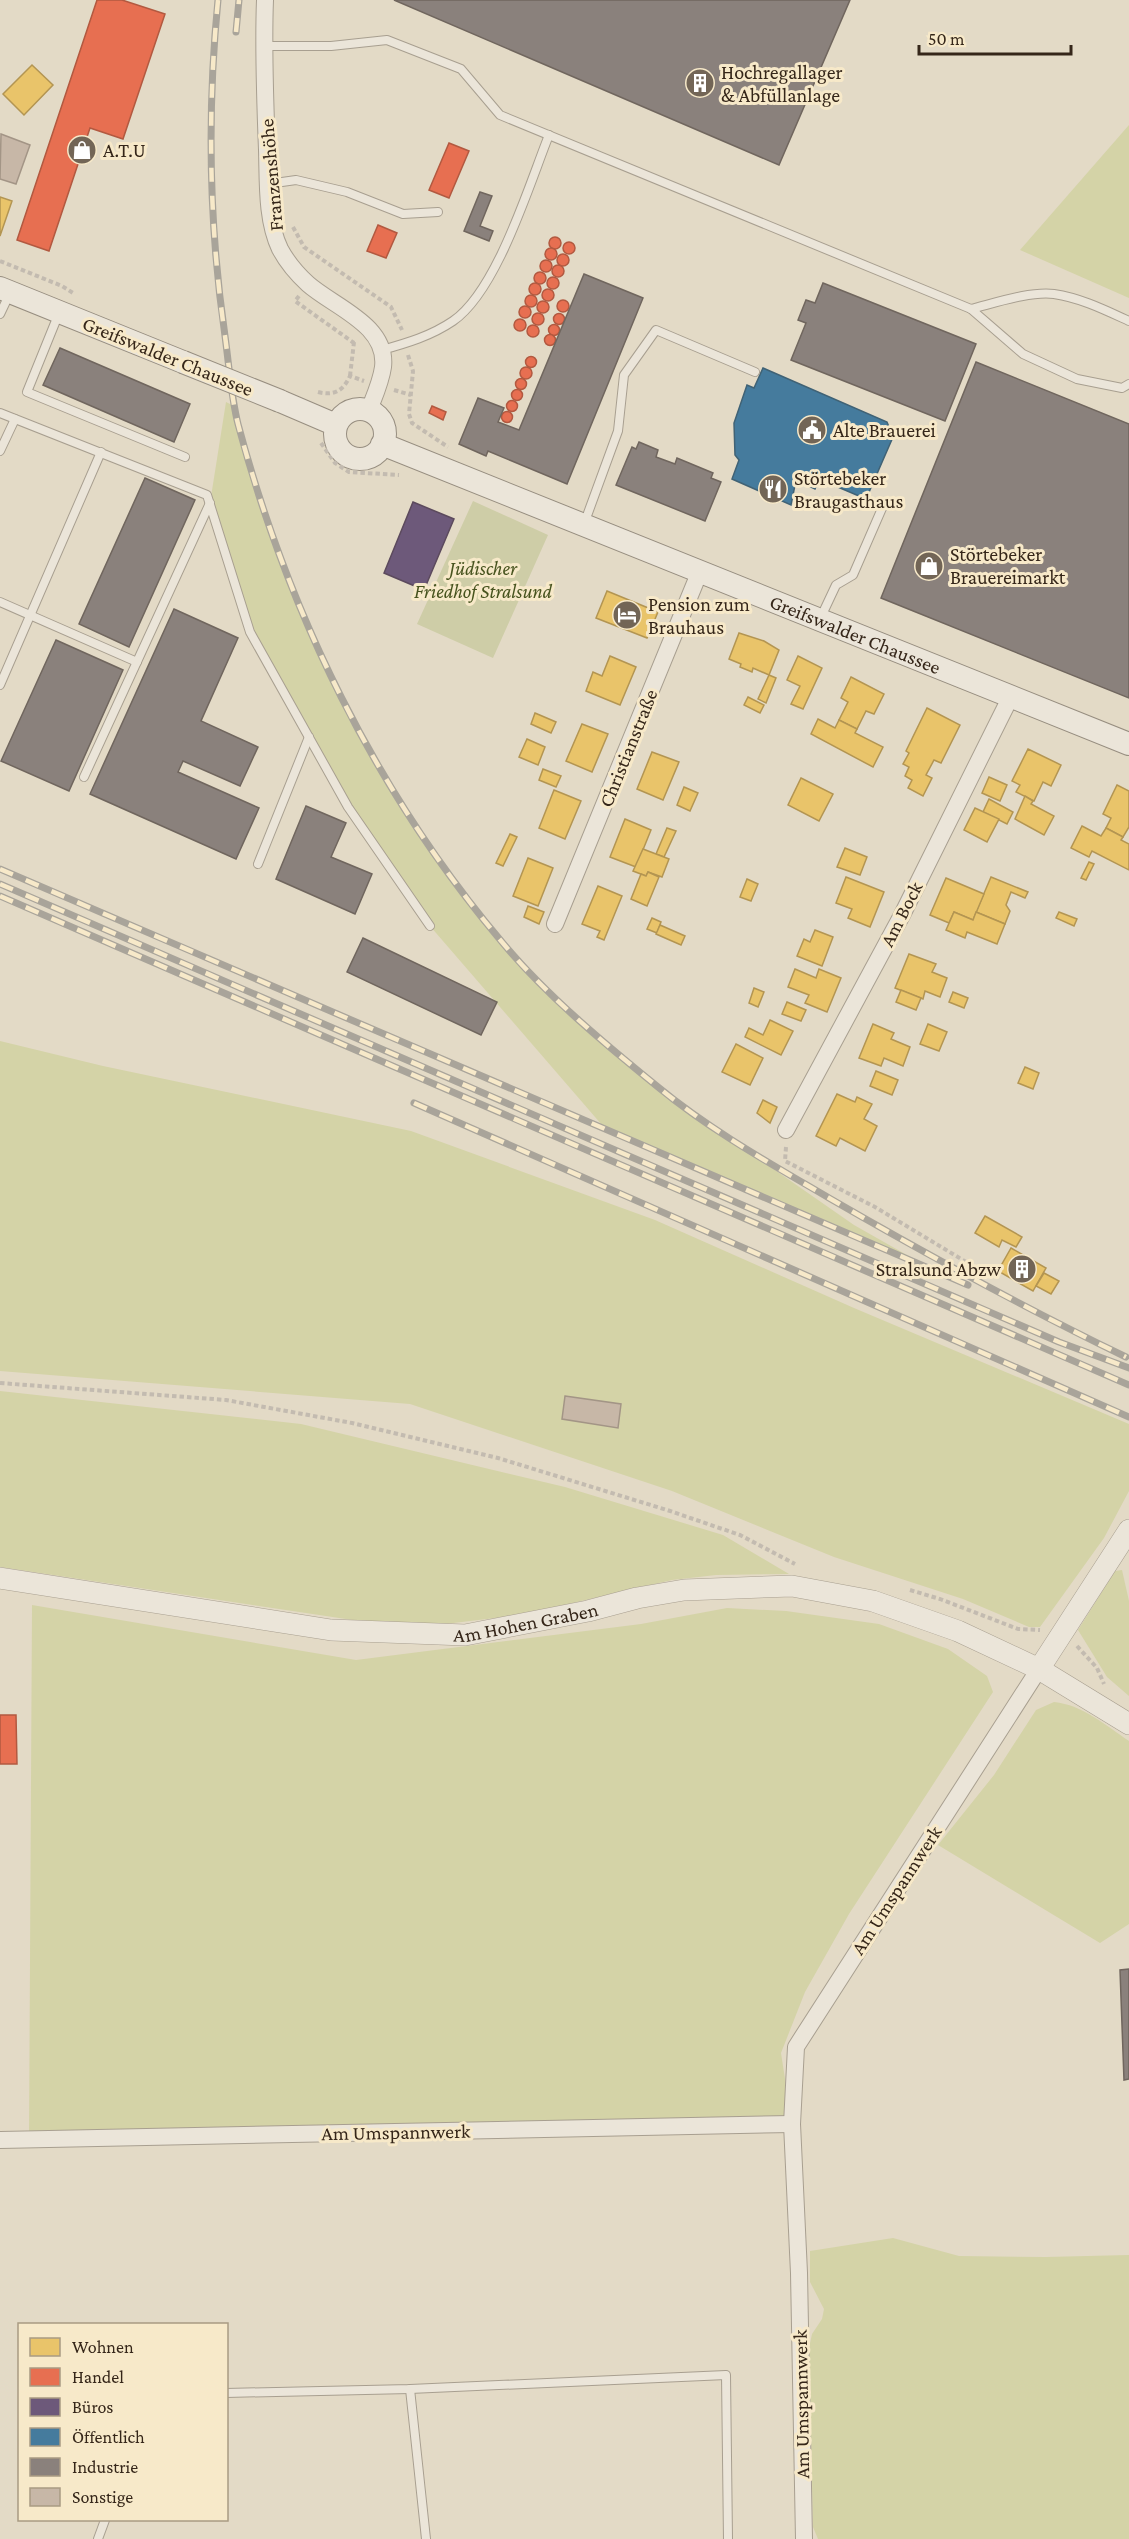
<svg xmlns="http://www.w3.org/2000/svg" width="1129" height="2539" viewBox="0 0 1129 2539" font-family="'Crimson Pro',serif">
<rect width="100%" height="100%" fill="#e3dac6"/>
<g fill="#d4d3a7">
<polygon points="1129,125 1129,298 1020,250"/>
<polygon points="226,402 232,405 289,578 322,659 378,769 451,876 503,944 543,986 660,1090 854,1225 928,1267 608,1132 430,926 348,807 250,632 210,503"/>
<polygon points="0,1041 103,1066 411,1131 655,1220 854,1308 1129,1424 1129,1491 1104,1538 1040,1627 1029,1627 963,1599 834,1557 672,1491 410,1404 0,1371"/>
<polygon points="0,1391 301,1424 565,1487 723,1535 789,1574 716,1575 672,1580 521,1615 445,1624 366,1622 0,1567"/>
<polygon points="1122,1570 1129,1601 1129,1696 1107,1677 1078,1630 1115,1571"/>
<polygon points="32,1605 356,1660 641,1624 727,1608 786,1611 879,1624 948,1649 987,1676 993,1692 849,1914 805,1992 781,2053 792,2124 29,2140"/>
<path d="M1054 1702C1083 1705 1105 1725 1129 1741V1924L1100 1943 938 1845 994 1775 1036 1710Z"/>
<polygon points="893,2238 959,2256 1045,2257 1129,2255 1129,2539 818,2539 813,2527 809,2348 812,2334 822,2319 824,2309 810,2282 810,2251"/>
</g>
<polygon fill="#cecda7" points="473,501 548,535 493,658 417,624"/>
<g fill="#e9c46a" stroke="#b39552" stroke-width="1.5">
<polygon points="32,65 53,85 24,115 3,94"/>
<polygon points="0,197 12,201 0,236"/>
<polygon points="607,591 658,612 647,638 596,618"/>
<polygon points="739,633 764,641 779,650 769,675 753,668 752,672 740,667 741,664 729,659"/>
<polygon points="610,656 636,667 620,705 586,691 593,672 602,676"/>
<polygon points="798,656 822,668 803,709 791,704 800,686 787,680"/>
<polygon points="769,675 776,678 766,703 758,699"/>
<polygon points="851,677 884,694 874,714 866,711 857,729 839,720 848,702 841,698"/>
<polygon points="748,697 764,705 760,713 744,705"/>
<polygon points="927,708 960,725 941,763 934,760 926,775 932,778 923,796 908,788 912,780 905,776 909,767 903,764 909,753 906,751"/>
<polygon points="535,713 556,722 551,733 531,724"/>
<polygon points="818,719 835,728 839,720 857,729 855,733 883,747 873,767 811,734"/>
<polygon points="582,724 608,734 592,772 566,761"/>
<polygon points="527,739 545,747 538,765 519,757"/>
<polygon points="1028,749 1061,765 1051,786 1043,782 1034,801 1016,792 1020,785 1012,781"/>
<polygon points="652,752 679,762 663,800 637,789"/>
<polygon points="543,769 561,776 556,787 539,780"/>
<polygon points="989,777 1007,785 1000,801 982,793"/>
<polygon points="801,778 833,794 819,821 788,805"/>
<polygon points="1117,785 1129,791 1129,827 1123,837 1106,828 1111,818 1103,814"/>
<polygon points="684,787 698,793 690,811 677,805"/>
<polygon points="554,790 581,801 565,839 539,828"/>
<polygon points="1025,796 1033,801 1031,804 1054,816 1044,835 1015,819"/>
<polygon points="989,799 1013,812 1007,824 983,812"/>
<polygon points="975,808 999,819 987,842 964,830"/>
<polygon points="625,819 651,830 636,867 610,857"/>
<polygon points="1082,826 1101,836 1106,828 1123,837 1121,840 1129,844 1129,870 1092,851 1089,857 1071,848"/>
<polygon points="667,828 676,831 664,857 656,854"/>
<polygon points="510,834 517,837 503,866 496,863"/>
<polygon points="845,848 867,857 860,875 837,867"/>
<polygon points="643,849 669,859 662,877 648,872 646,876 633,871"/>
<polygon points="528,858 553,868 538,906 513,896"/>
<polygon points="1089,862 1094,864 1086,880 1081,878"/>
<polygon points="648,872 659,877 647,906 631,899 641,874 646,876"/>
<polygon points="846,877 884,892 870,927 848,918 852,909 836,903"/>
<polygon points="991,877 1028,892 1025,898 1011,892 1006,905 1010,911 1005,924 976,912"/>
<polygon points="946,878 984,894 973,920 954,912 949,923 930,915"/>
<polygon points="747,879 758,884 751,901 740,897"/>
<polygon points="598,886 622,896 604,940 597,937 600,931 582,924"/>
<polygon points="528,906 544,912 539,924 524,917"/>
<polygon points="954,912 973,920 976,912 1005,924 997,944 967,932 965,938 946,930"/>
<polygon points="1059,912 1077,919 1074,926 1056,918"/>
<polygon points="652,918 661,922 657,933 647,929"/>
<polygon points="660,925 685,936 681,945 656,934"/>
<polygon points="815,930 833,937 822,966 797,956 804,939 810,942"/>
<polygon points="909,954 936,964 932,972 947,978 940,997 925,991 923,999 895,988"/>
<polygon points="795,969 816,978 819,969 841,978 827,1012 805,1003 809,995 788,987"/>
<polygon points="754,988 764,992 758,1007 749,1003"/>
<polygon points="901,990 921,998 916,1010 896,1002"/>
<polygon points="953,992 968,998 964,1008 949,1002"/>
<polygon points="787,1002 806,1010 801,1021 782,1014"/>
<polygon points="770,1020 793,1031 781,1055 745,1037 749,1028 763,1035"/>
<polygon points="873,1024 894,1033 891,1039 910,1047 903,1066 884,1058 881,1066 859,1058"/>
<polygon points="928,1024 947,1032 939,1051 920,1044"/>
<polygon points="736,1044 763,1058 750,1085 722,1072"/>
<polygon points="1025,1067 1039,1073 1033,1089 1018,1083"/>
<polygon points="876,1071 898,1080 892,1095 870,1086"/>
<polygon points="837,1094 855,1102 857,1097 872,1104 864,1119 877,1126 865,1151 840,1138 836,1146 816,1136"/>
<polygon points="763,1100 777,1107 770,1123 757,1113"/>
<polygon points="985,1216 1022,1237 1016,1247 1002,1240 999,1247 975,1233"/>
<polygon points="1011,1248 1046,1268 1033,1291 998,1271"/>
<polygon points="1044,1273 1059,1281 1051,1294 1036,1286"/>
</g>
<g fill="#e76f51" stroke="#b25940" stroke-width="1.5">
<polygon points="97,0 122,0 165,14 123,139 90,128 49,251 17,240"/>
<polygon points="449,143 469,151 449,198 429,190"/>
<polygon points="378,225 397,233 386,258 367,251"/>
<circle cx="555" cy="243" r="6"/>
<circle cx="569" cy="248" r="6"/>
<circle cx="551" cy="254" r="6"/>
<circle cx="563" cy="260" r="6"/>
<circle cx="546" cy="266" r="6"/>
<circle cx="558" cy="271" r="6"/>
<circle cx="540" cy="278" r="6"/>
<circle cx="553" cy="283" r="6"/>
<circle cx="535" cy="289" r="6"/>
<circle cx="548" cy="295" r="6"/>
<circle cx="531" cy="301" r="6"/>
<circle cx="563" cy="306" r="6"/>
<circle cx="543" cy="307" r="6"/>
<circle cx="525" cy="312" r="6"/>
<circle cx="538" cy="319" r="6"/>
<circle cx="559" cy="319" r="5.5"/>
<circle cx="520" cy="325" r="6"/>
<circle cx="554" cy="330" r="5.5"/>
<circle cx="533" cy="331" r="6"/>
<circle cx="550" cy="340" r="5.5"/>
<circle cx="531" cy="362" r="5.5"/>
<circle cx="526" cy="373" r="6"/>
<circle cx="521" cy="384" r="5.5"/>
<circle cx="517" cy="395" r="5.5"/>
<circle cx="512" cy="406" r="5.5"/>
<polygon points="432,406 446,412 443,420 429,413"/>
<circle cx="507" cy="417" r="5.5"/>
<polygon points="0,1715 16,1715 17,1764 0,1764"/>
</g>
<polygon fill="#6d597a" stroke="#5c4a5d" stroke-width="1.5" points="413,502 454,519 424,590 384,573"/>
<polygon fill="#457b9d" stroke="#406275" stroke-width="1.5" points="763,368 887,422 893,437 866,499 819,479 815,489 796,480 791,505 732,479 739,460 735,455 734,423 747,385 754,388"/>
<g fill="#8a817c" stroke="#70665e" stroke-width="1.5">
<polygon points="394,0 850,0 779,165"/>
<polygon points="480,192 492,196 480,226 493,231 489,241 464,231"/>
<polygon points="584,274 643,298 567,484 488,451 486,456 459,444 478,398 504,408 498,422 519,430"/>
<polygon points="823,283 976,344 945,421 791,360 806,323 798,320 806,300 815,303"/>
<polygon points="60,348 190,404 174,442 43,385"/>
<polygon points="976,362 1129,424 1129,698 881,598"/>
<polygon points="639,442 658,450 656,457 675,464 677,458 713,473 711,478 721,482 705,521 616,485 632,447 636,449"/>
<polygon points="145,478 195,500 129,647 79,624"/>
<polygon points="174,609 238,638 201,721 258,747 240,786 183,761 178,772 259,808 236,859 90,794"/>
<polygon points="56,640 123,670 69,791 1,761"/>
<polygon points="306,806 346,823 331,857 372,874 355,914 276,879"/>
<polygon points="363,938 497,1002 481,1035 347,972"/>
<polygon points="1129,1969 1129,2079 1124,2080 1120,1970"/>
</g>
<g fill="#c7b7a7" stroke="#a39586" stroke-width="1.5">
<polygon points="1,134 30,145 16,184 0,179"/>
<polygon points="565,1396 621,1404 618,1428 562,1419"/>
</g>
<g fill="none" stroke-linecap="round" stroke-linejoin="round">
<g stroke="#a89f90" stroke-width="10">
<g id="service">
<polyline points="263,46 331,46 387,40 461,69 500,115 971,309 1023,354 1077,379 1122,388 1129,384"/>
<polyline points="268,184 296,180 347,192 403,214 438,212"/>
<path d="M971 309C995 303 1030 291 1054 294 1081 298 1105 310 1129 321"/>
<polyline points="59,313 27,392 185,457"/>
<polyline points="0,314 10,293"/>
<path d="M382 350C407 343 431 336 453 321 497 291 529 185 549 135"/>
<polyline points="0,413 207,495 250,632 348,807 430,926"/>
<polyline points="0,451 15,419"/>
<polyline points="584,524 618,431 624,375 656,330 755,372"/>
<polyline points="0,602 137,662"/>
<polyline points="820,619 836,585 853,575 883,506"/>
<polyline points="0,685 101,452"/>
<polyline points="84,777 210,503"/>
<polyline points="258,864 309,737"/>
<polyline points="410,2389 426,2539"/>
<polyline points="226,2393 410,2389 726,2375 728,2539"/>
<polyline points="98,2539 105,2520"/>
</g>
</g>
<g stroke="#a89f90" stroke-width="18">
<g id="minor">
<path d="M265 0C263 50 265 100 267 150 268 181 266 220 280 249 287 262 297 274 308 284 334 307 388 325 383 367 381 382 374 397 369 410"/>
<polyline points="555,924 700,571"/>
<polyline points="786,1130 902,915 1011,696"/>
<polyline points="0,2140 792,2124"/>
<polyline points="804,2539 799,2273 792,2124 796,2047 1039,1669"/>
</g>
</g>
<g stroke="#a89f90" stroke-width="22">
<g id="tertiary">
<path id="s1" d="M0 1578 331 1630 465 1635 588 1611 637 1598 684 1590 792 1586 873 1601 958 1631 1039 1669 1129 1724"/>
<polyline points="1039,1669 1129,1530"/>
</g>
</g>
<g stroke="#978e80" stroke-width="24">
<g id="secondary">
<polyline points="0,288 183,362"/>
<polyline points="280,401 336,425"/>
<circle cx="360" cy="434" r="25"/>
<path id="s2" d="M382 444 1129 744"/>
</g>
</g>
<g stroke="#c3bbb0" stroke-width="4" stroke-dasharray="4.5 3" stroke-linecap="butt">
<polyline points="293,227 304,247 391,307 402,330"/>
<polyline points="0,261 62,286 73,293"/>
<polyline points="299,296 295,301 354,343"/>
<polyline points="408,355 413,371 409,414 412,423 448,447"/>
<polyline points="350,376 354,342"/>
<polyline points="394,390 411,395"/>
<path d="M318 392C334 396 343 391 350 376L364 381"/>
<polyline points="321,443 335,463 349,472 399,475"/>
<polyline points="786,1147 785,1161 875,1207 991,1277"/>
<polyline points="0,1383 226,1400 352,1423 498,1458 667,1510 740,1535 795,1564"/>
<polyline points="910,1590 940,1599 1018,1629 1040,1630"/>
<polyline points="1077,1646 1097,1668 1104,1684"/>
</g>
<use href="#service" stroke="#ebe5d9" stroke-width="8"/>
<use href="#minor" stroke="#ebe5d9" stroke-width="16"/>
<use href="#tertiary" stroke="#ebe5d9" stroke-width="21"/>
<use href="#secondary" stroke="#ebe5d9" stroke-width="22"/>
<g stroke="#a9a49a" stroke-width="7">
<g id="rail">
<path d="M218 0C207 112 209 225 225 336 229 365 231 396 238 424 288 612 376 793 502 942 545 994 605 1044 658 1087 710 1130 771 1164 829 1198 926 1254 1025 1308 1126 1357"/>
<polyline points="236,32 239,0"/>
<polyline points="0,869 968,1285"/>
<polyline points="0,884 1059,1342 1129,1368"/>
<polyline points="0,896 1129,1385"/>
<polyline points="414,1103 1129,1417"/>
</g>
</g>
<use href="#rail" stroke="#f7e9c9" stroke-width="4.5" stroke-dasharray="14" stroke-linecap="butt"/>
<g stroke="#978e80" stroke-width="24" stroke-linecap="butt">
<polyline id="secondary-bridge" points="183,362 280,401"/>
</g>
<use href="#secondary-bridge" stroke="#ebe5d9" stroke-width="22"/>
</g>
<defs>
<g id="building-disc" transform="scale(1.5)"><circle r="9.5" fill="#726556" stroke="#f7e9c9"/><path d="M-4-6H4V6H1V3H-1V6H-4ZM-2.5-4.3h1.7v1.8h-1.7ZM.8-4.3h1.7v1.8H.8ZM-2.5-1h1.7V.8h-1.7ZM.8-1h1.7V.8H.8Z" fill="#fff"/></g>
<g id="shop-disc" transform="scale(1.5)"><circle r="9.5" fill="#726556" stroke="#f7e9c9"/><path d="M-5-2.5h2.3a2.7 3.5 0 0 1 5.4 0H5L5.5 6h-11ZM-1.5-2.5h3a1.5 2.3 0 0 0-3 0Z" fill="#fff"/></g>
<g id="civic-disc" transform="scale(1.5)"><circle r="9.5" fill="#726556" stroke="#f7e9c9"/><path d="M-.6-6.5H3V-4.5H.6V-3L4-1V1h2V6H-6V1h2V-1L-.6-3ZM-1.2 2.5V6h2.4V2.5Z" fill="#fff"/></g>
<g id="restaurant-disc" transform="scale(1.5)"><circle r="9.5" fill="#726556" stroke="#f7e9c9"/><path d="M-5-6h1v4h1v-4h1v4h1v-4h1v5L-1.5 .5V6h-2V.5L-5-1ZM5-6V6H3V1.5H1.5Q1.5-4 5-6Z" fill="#fff"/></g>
<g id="hotel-disc" transform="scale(1.5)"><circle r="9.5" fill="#726556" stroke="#f7e9c9"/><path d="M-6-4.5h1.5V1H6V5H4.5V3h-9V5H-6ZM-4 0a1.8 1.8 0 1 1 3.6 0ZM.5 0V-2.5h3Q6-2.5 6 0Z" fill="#fff"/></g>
</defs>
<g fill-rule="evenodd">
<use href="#building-disc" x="700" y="83"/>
<use href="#shop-disc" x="82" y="150"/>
<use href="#civic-disc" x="812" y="430"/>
<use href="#restaurant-disc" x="773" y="489"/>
<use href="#shop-disc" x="929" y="566"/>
<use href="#hotel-disc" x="627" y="615"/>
<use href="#building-disc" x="1022" y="1269"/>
</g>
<g text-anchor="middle" stroke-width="6" stroke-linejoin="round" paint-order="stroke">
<g font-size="20" fill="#352619" stroke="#f7e9c9" text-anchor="start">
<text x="721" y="79">Hochregallager<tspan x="721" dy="23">&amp; Abfüllanlage</tspan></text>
<text x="103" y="157">A.T.U</text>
<text x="833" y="437">Alte Brauerei</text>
<text x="794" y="485">Störtebeker<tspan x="794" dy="23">Braugasthaus</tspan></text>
<text x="950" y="561">Störtebeker<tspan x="950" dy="23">Brauereimarkt</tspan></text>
<text x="648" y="611">Pension zum<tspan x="648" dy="23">Brauhaus</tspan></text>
<text x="1001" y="1276" text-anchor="end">Stralsund Abzw</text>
</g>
<g font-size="20" fill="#352619" stroke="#f7e9c9">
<text transform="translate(271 175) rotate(-95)" y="7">Franzenshöhe</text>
<text transform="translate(168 356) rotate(22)" y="7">Greifswalder Chaussee</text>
<text dy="7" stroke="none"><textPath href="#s2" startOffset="510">Greifswalder Chaussee</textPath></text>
<text transform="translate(628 748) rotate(-68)" y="7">Christianstraße</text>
<text transform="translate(901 914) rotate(-63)" y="7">Am Bock</text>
<text dy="7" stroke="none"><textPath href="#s1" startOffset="531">Am Hohen Graben</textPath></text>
<text transform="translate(896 1890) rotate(-57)" y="7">Am Umspannwerk</text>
<text transform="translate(396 2132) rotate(-1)" y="7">Am Umspannwerk</text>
<text transform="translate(801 2404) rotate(-91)" y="7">Am Umspannwerk</text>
</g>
<g font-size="20" font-style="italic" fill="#47531e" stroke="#f7e9c9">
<text x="483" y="575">Jüdischer<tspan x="483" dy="23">Friedhof Stralsund</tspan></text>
</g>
</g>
<rect x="18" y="2323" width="210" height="198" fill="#f7e9c9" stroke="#a99b83" stroke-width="1.5"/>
<rect x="30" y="2338" width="30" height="18" fill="#e9c46a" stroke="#a99b83" stroke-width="1.5"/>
<text x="72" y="2353" font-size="18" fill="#352619">Wohnen</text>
<rect x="30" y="2368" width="30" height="18" fill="#e76f51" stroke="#a99b83" stroke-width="1.5"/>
<text x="72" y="2383" font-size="18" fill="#352619">Handel</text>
<rect x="30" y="2398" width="30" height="18" fill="#6d597a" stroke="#a99b83" stroke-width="1.5"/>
<text x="72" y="2413" font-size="18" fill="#352619">Büros</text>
<rect x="30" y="2428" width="30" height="18" fill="#457b9d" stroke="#a99b83" stroke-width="1.5"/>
<text x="72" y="2443" font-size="18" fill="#352619">Öffentlich</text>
<rect x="30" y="2458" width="30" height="18" fill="#8a817c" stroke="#a99b83" stroke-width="1.5"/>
<text x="72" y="2473" font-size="18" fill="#352619">Industrie</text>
<rect x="30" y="2488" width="30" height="18" fill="#c7b7a7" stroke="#a99b83" stroke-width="1.5"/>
<text x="72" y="2503" font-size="18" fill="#352619">Sonstige</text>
<path d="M919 45v9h152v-9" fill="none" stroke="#352619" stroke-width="3"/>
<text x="928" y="45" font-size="18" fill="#352619" stroke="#f7e9c9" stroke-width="4.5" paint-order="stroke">50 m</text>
</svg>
